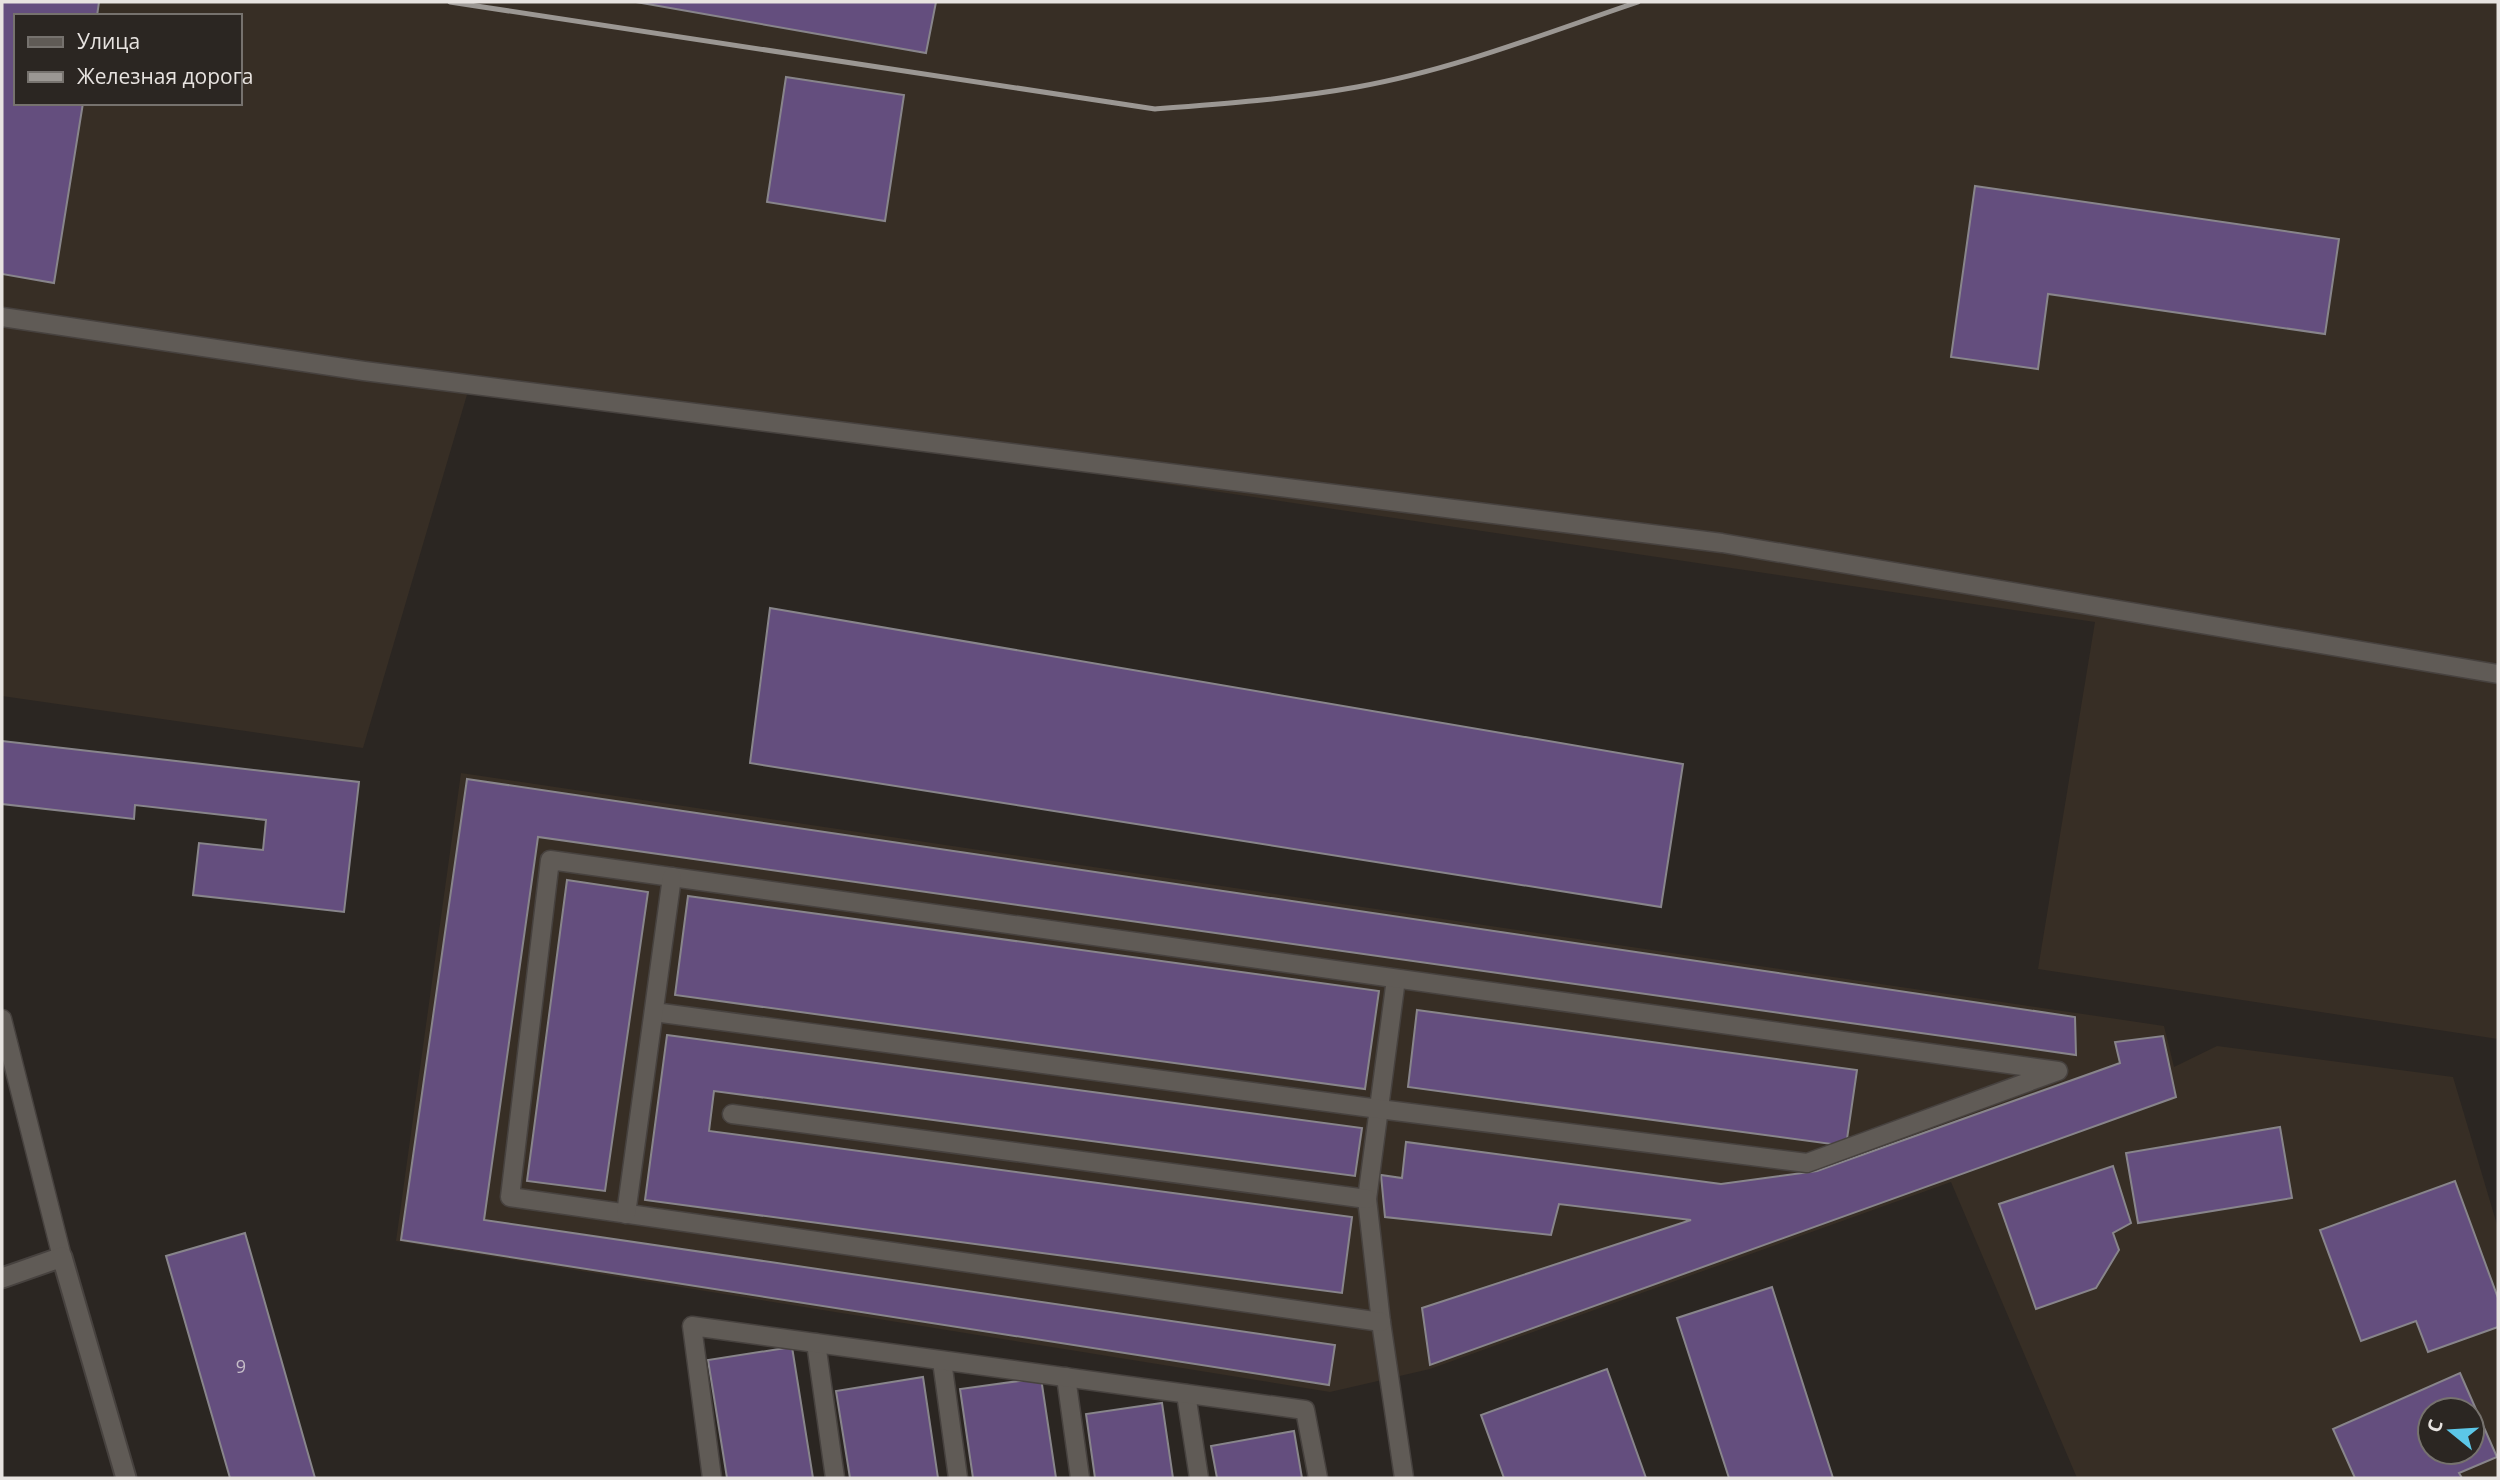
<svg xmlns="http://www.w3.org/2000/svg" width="2500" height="1480" viewBox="0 0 2500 1480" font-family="'Open Sans',sans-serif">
<rect width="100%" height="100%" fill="#2b2622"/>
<g fill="#372e25" fill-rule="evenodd">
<path d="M2 2H2498V1039L2038 969 2095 622 471 381 363 748 2 696ZM16 16H240V103H16Z"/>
<path d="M461 773 2164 1026 2174 1067 2217 1046 2453 1077 2498 1228V1478H2077L1951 1182 1430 1369 1330 1392 396 1241ZM2430 1410H2472V1452H2430Z"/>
</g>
<g fill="#644e7e" stroke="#88858b" stroke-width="2" fill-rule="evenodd">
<polygon points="2,2 99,2 97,16 16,16 16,103 83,103 54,283 2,274"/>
<polygon points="636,2 936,2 926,53"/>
<polygon points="786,77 904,95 885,221 767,202"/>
<polygon points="1975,186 2339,239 2325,334 2048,294 2038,369 1951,357"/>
<polygon points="770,608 1683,764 1661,907 750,763"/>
<polygon points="2,741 359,782 344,912 193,895 199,843 263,850 266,820 135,805 134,819 2,804"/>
<polygon points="467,779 2075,1017 2076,1055 538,837 484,1220 1335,1345 1329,1385 401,1240"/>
<polygon points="567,880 648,892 605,1191 527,1181"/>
<polygon points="688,896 1379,991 1365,1089 675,995"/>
<polygon points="1417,1010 1857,1070 1846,1146 1408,1087"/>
<polygon points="667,1035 1362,1128 1355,1176 714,1091 709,1131 1352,1217 1342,1293 645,1200"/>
<polygon points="2163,1036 2176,1097 1430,1365 1422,1308 1691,1220 1559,1204 1551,1235 1385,1217 1381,1175 1402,1178 1406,1142 1721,1184 1817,1171 2120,1063 2115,1042"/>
<polygon points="2280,1127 2292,1198 2138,1223 2126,1153"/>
<polygon points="2113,1166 2131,1223 2113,1233 2119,1250 2096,1288 2036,1309 1999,1204"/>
<polygon points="2455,1181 2498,1298 2498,1327 2428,1352 2416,1321 2361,1341 2320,1230"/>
<polygon points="245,1233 315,1478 230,1478 166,1256"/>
<polygon points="1772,1287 1833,1478 1729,1478 1677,1318"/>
<polygon points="792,1347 813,1478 727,1478 708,1360"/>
<polygon points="1607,1369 1646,1478 1504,1478 1481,1415"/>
<path d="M2460 1373 2497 1457 2459 1473 2462 1478H2355L2333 1429ZM2430 1410H2472V1452H2430Z"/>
<polygon points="923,1377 938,1478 850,1478 836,1391"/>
<polygon points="1041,1378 1056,1478 973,1478 960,1389"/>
<polygon points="1162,1403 1173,1478 1095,1478 1086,1414"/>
<polygon points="1294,1431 1302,1478 1217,1478 1211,1446"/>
</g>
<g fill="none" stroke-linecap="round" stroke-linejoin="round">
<g stroke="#47423f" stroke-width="21">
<g id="service">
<polyline points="2,317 364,371 1722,543 2498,674"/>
<polyline points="1396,979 1367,1199 1381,1322 1404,1478"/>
<polyline points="654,1012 1379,1109 1807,1163 2058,1071 550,860 510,1197 1381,1322"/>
<polyline points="2,1019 62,1257"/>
<polyline points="732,1114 1367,1199"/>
<polyline points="626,1214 672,877"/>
<polyline points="816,1343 835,1478"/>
<polyline points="942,1361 958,1478"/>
<polyline points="1066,1377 1080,1478"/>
<polyline points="1186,1394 1199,1478"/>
<polyline points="712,1478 692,1326 1305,1410 1318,1478"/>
</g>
</g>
<g stroke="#47423f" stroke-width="23">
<polyline id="minor" points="2,1278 62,1257 126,1478"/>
</g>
<use href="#service" stroke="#605b56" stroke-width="18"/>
<use href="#minor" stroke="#605b56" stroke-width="19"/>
<path stroke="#9b9793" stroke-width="5" d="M450 2 1155 109C1222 104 1290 99 1357 87 1453 70 1546 33 1638 2"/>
</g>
<g text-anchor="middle" stroke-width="5" stroke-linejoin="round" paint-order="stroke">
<g font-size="18" fill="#c6bec8">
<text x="241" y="1373">9</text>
</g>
</g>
<rect width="2500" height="1480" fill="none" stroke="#e7e3e0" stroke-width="7"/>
<rect x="14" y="14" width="228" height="91" fill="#2b2622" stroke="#76726e" stroke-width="2"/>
<rect x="28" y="37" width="35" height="10" fill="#605b56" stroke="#76726e" stroke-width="2"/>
<text x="77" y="49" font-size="21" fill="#e7e3e0">Улица</text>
<rect x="28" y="72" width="35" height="10" fill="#9b9793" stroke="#76726e" stroke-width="2"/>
<text x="77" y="84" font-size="21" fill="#e7e3e0">Железная дорога</text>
<g transform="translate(2451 1431) rotate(288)"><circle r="33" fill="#2b2622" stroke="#76726e" stroke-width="2"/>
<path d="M0-5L12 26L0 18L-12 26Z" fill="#5cc7e8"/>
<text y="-10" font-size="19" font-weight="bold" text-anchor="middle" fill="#e7e3e0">С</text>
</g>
</svg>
